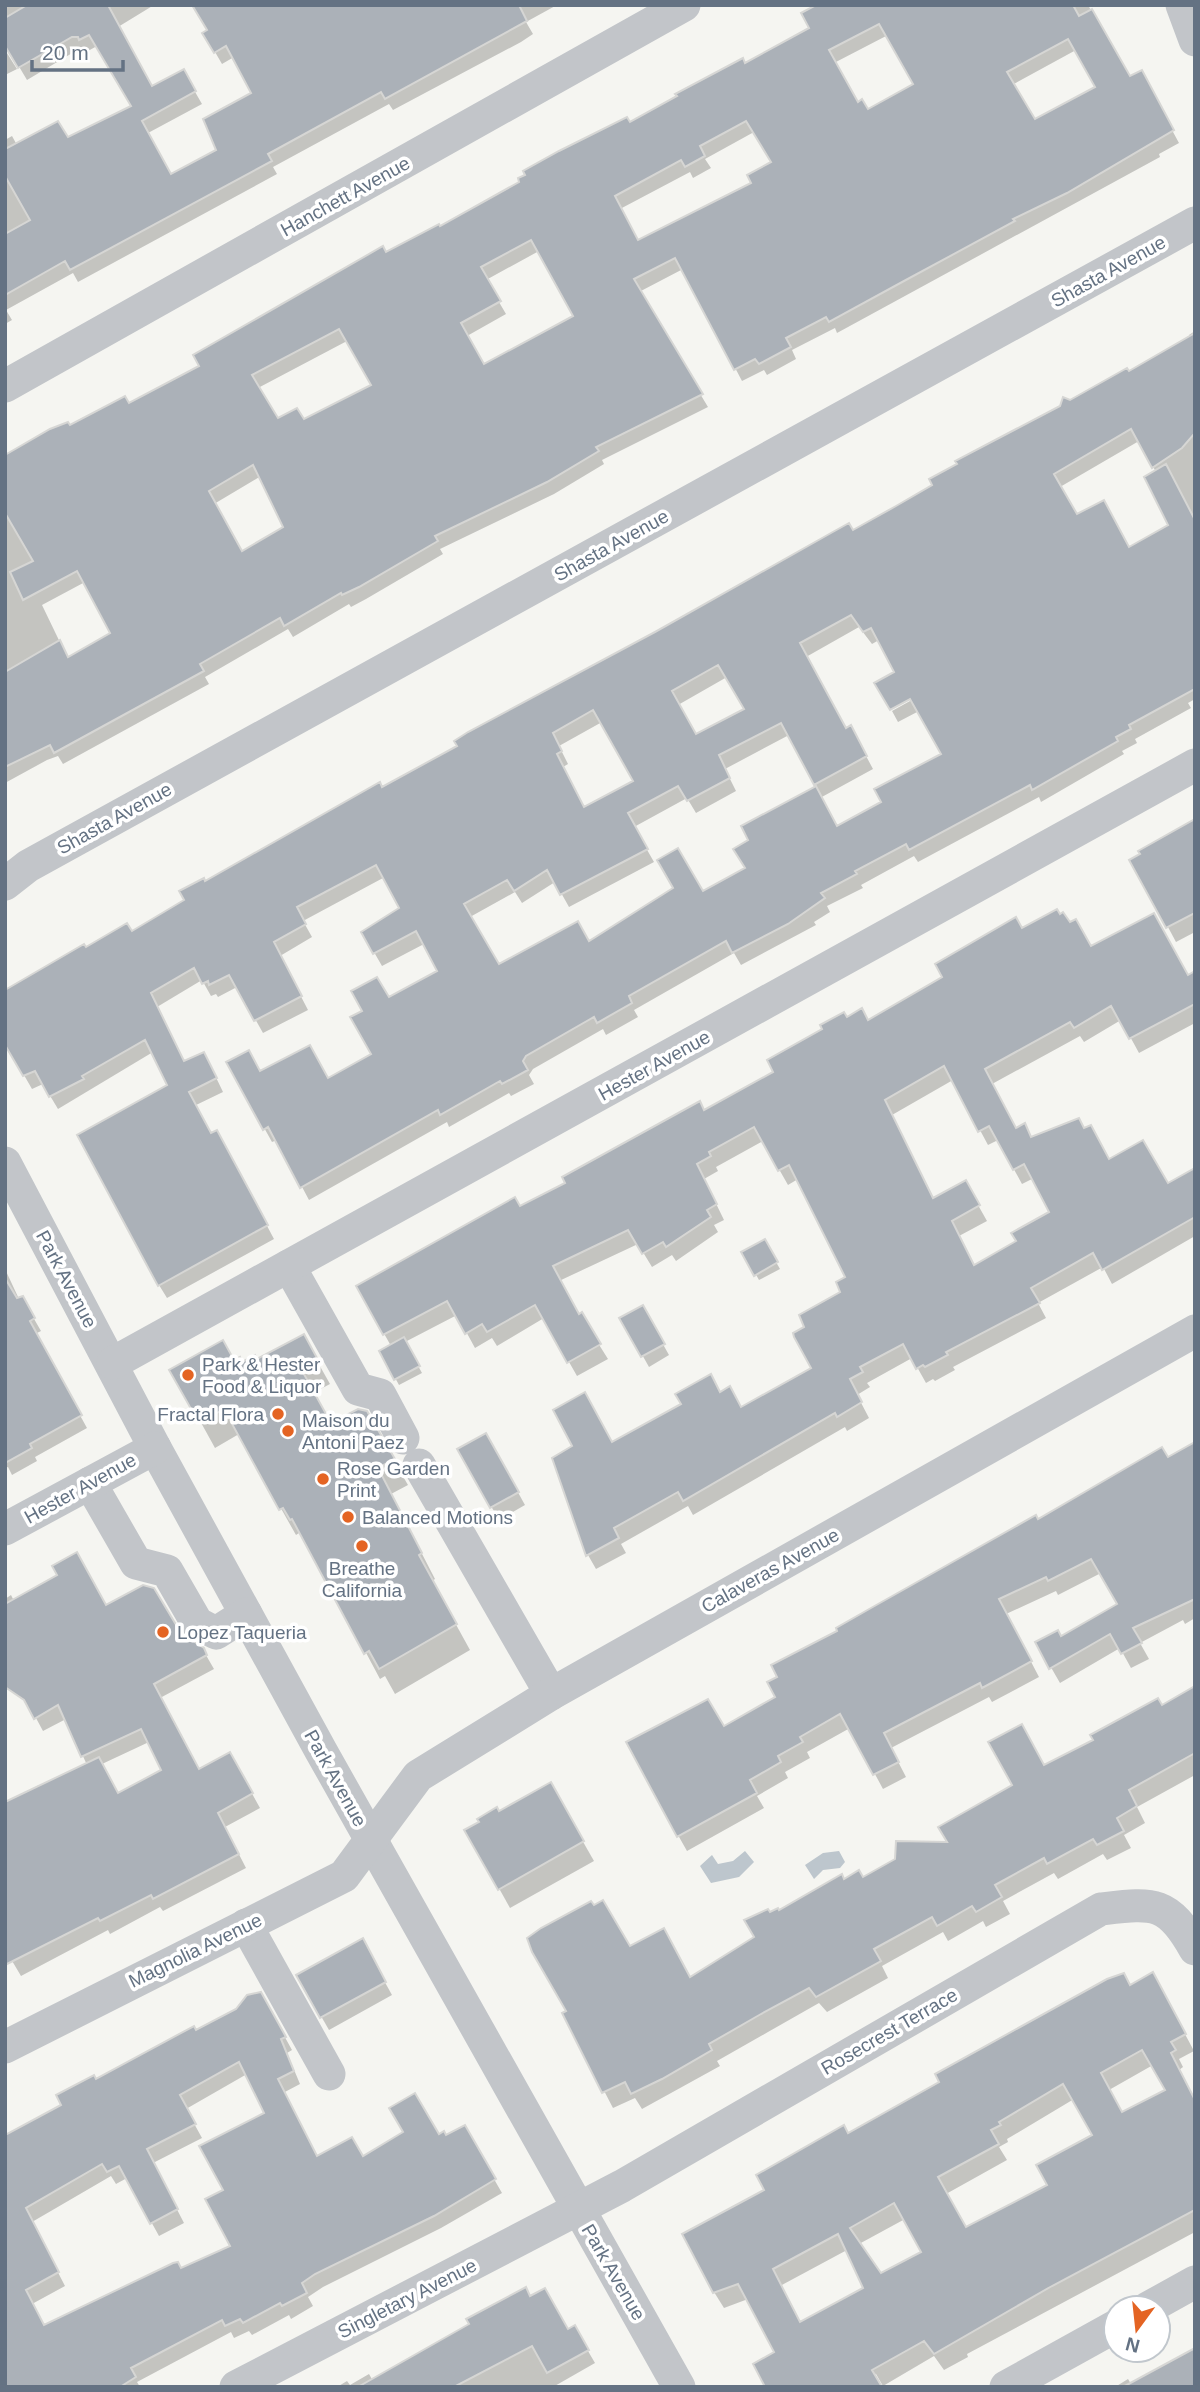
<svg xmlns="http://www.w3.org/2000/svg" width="1200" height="2392" viewBox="0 0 1200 2392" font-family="Arial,sans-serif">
<rect width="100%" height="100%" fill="#f5f5f1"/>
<g fill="#bdc6cd">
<polygon points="745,1851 754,1862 739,1877 711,1883 700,1866 712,1855 718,1864 733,1861"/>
<polygon points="839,1851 845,1862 840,1868 823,1870 814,1879 805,1865 823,1853"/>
</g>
<g fill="#0003" fill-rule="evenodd">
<polygon points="5,5 154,5 118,27 152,88 183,71 202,104 148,133 171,176 218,151 254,93 234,57 222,64 204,33 242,5 557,5 526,22 533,34 521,42 393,110 389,104 273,167 277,174 78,282 73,273 6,310 12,320 5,324 5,140 12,136 17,145 67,139 133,107 97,46 88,51 79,49 27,80 8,48 5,49"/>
<path d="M835 5H1088L1130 79 1141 73 1179 143 1159 154 1160 157 837 333 835 328 792 350 796 359 767 375 764 370 742 381 683 269 639 292 708 407 602 460 604 464 554 494 440 549 443 554 366 599 351 607 349 604 293 637 288 629 205 677 209 684 63 764 58 756 47 760 5 783V457L69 427 129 406 202 367 385 254 440 229 811 28ZM888 35 915 85 867 111 857 104 834 63ZM1076 50 1097 88 1035 122 1012 85ZM754 132 773 163 753 184 637 242 620 209 690 172 693 178 711 168 705 159ZM539 251 575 316 483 366 467 336 506 314 486 280ZM347 341 373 386 303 422 278 420 258 388ZM261 476 285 527 241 553 214 504ZM85 582 112 634 68 659 42 605Z"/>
<polygon points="5,50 17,69 5,75"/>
<path d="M1195 331V699L1188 703 1191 708 1135 739 1137 743 1122 751 1124 754 1041 802 1039 797 918 862 914 856 861 885 863 888 827 906 830 912 814 922 816 925 741 965 734 953 634 1010 638 1017 606 1035 603 1029 533 1069 529 1075 534 1084 511 1096 509 1093 449 1127 447 1122 309 1200 277 1140 272 1142 228 1063 260 1073 328 1080 373 1055 388 1000 440 972 424 944 382 966 363 933 401 908 383 878 303 921 312 937 280 956 308 1010 263 1033 237 987 218 997 216 994 211 996 202 980 157 1007 185 1063 211 1067 223 1092 194 1106 211 1135 224 1145 274 1239 167 1298 159 1285 170 1086 153 1052 58 1109 43 1084 32 1089 5 1042 85 950 132 933 186 900 205 883 897 508 1070 402 1129 374 1190 338 1189 335ZM1139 441 1156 472 1171 526 1129 549 1076 517 1060 487ZM859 627 872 644 879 640 896 673 919 696 892 711 898 722 919 711 943 754 883 802 836 828 820 798 873 769 858 741 846 730 806 657ZM727 677 746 710 696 736 678 705ZM602 722 635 782 584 809 563 767 568 764 559 746ZM789 735 817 787 743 827 751 841 747 869 702 894 588 943 498 966 470 917 515 892 522 903 555 882 569 907 654 862 634 827 687 798 696 813 736 791 725 769Z"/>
<polygon points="1195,821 1195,932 1176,942 1132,860"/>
<path d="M1021 930 1187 977 1195 973V1023L1139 1053 1121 1020 1084 1042 1080 1036 992 1084 1016 1130 1031 1139 1109 1161 1167 1186 1195 1170V1236L1112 1284 1103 1267 1038 1303 1046 1318 953 1367 955 1370 935 1381 933 1379 926 1383 912 1358 867 1383 870 1387 857 1395 869 1418 847 1431 845 1427 693 1515 688 1506 621 1544 626 1553 596 1569 588 1555 611 1444 720 1394 741 1409 813 1369 806 1328 843 1293 847 1278 798 1179 788 1185 763 1141 716 1167 718 1171 704 1179 724 1220 714 1225 718 1232 676 1261 672 1255 652 1267 638 1244 559 1281 608 1359 577 1376 544 1318 497 1346 492 1338 475 1348 457 1315 405 1342 422 1373 399 1385 381 1352 391 1346 358 1287 519 1209 704 1112 776 1073 846 1019 868 1022ZM953 1080 988 1145 998 1140 1022 1184 1034 1178 1052 1212 1018 1242 974 1267 959 1236 987 1221 965 1182 934 1199 892 1115Z"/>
<polygon points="764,1241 780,1269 759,1280 744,1253"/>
<polygon points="5,1269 19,1299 22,1298 41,1331 35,1334 87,1428 35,1457 37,1461 12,1475 8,1467 5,1468"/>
<polygon points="642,1307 669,1355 649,1367 622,1319"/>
<polygon points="303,1336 330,1384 313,1393 331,1425 366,1413 408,1485 391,1494 435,1579 432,1581 470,1650 395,1694 385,1676 380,1679 308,1544 299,1533 296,1535 239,1434 215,1448 172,1370 256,1362"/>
<polygon points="486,1435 525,1505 499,1520 459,1450"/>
<polygon points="1195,1444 1195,1618 1185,1624 1183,1620 1140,1643 1149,1659 1131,1668 1120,1648 1060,1683 1037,1643 1061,1638 1119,1605 1101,1573 1058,1595 1056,1591 1006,1614 1039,1677 992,1702 989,1697 891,1748 906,1777 883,1789 850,1728 807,1752 810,1758 785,1772 788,1778 757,1796 764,1808 687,1851 627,1745 707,1701 723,1728 778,1698 840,1631 1038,1522"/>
<path d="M11 1595 14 1601 106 1607 179 1634 203 1650 214 1669 160 1698 199 1771 230 1754 260 1808 225 1827 246 1868 163 1911 160 1907 110 1934 108 1930 21 1976 5 1949 20 1796 39 1785 42 1789 87 1765 66 1719 43 1731 10 1670 5 1686V1599ZM149 1742 163 1771 118 1795 102 1764Z"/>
<polygon points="1195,1688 1195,1775 1137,1807 1145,1823 1124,1835 1131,1848 1107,1860 1103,1854 1058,1879 1054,1873 1003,1901 1010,1914 986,1927 983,1921 948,1941 943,1932 882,1966 888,1978 827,2012 819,2003 717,2061 720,2066 642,2109 635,2098 613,2108 564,2014 629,1948 690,1979 756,1938 769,1914 844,1881 863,1880 950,1844 1044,1767"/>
<polygon points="550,1784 594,1861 510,1908 467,1831"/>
<polygon points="362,1941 392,1995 329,2030 298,1976"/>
<path d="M1130 1987 1162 1991 1194 2051 1179 2059 1183 2067 1179 2070 1195 2101V2232L967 2354 968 2357 944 2370 934 2356 883 2386 876 2374 777 2353 748 2299 724 2308 714 2292 766 2191 847 2135ZM1153 2065 1167 2091 1122 2114 1109 2090ZM1074 2099 1094 2136 1049 2186 965 2229 946 2194 1007 2160 999 2147 1008 2142 1007 2139ZM905 2219 924 2253 881 2275 859 2244ZM847 2250 866 2288 800 2324 780 2286Z"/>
<path d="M261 1994 292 2050 287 2053 300 2084 283 2093 317 2158H363L438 2136 446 2138 464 2127 502 2193 441 2228 323 2287 308 2297 313 2306 291 2319 289 2315 252 2335 249 2331 234 2338 231 2332 137 2382 140 2387H5V2134L7 2137 63 2106 95 2081 237 2010ZM247 2074 266 2113 225 2191 232 2247 44 2327 32 2304 65 2286 32 2222 111 2176 116 2184 127 2178 159 2236 184 2223 153 2163 202 2138 186 2109Z"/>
<polygon points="530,2299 567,2331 574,2327 595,2363 553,2387 337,2387 347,2381 350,2385 369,2374 373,2381"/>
<polygon points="1128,2379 1131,2384 1195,2387 1115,2387"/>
</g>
<g fill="#abb1b8" stroke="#d6d6d4" stroke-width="2" fill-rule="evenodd">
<polygon points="27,5 108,5 152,86 184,69 196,91 142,121 171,174 216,150 203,119 251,93 226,46 214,53 202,33 207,30 192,5 519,5 527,21 385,99 381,92 268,154 272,161 70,270 65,261 5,295 5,234 30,220 5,176 5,149 58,121 68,137 131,106 89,35 79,40 78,37 72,37 18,68 5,46 5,18"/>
<path d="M816 5H1073L1079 16 1092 9 1130 76 1142 70 1174 130 1067 193 1013 219 1015 221 904 281 829 322 826 317 786 338 791 347 759 364 755 359 734 370 675 258 634 279 703 394 596 447 599 451 547 482 435 536 438 541 359 587 342 595 341 593 284 626 280 618 200 664 204 671 54 753 50 745 5 767V672L60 640 68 657 110 633 77 571 23 600 10 572 33 561 5 513V455L50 429 68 422 70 425 125 396 129 403 199 366 193 355 383 246 386 252 439 224 440 226 519 182 518 178 525 175 523 171 559 151 627 117 630 122 677 96 675 94 743 58 745 63 809 28 801 13ZM879 24 913 84 868 109 862 99 858 102 829 50ZM1068 39 1095 87 1035 119 1007 72ZM746 121 771 162 747 175 751 183 638 240 615 196 681 160 685 167 705 156 700 146ZM531 240 573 316 484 364 461 323 501 301 481 267ZM339 329 371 385 304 419 297 408 278 418 252 375ZM253 465 283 527 242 551 209 491Z"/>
<path d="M1195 333V433L1182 448 1152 468 1131 429 1054 474 1077 514 1104 500 1129 547 1168 525 1144 477 1166 464 1195 520V689L1129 725 1131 729 1116 737 1118 741 1032 790 1030 785 909 850 906 844 855 871 857 874 821 893 825 898 788 924 732 953 726 941 629 996 632 1003 597 1023 594 1017 526 1056 523 1061 528 1070 502 1084 500 1081 440 1115 438 1110 300 1188 268 1127 263 1130 226 1062 249 1050 260 1071 310 1045 328 1078 371 1054 350 1017 362 1011 351 991 377 977 389 997 437 971 416 931 373 954 361 932 399 908 376 865 297 907 306 924 274 942 302 996 254 1021 229 975 209 985 208 981 202 984 194 968 151 993 184 1061 204 1052 217 1078 189 1092 211 1133 217 1130 268 1225 158 1286 77 1135 167 1085 145 1040 82 1076 84 1079 49 1097 35 1071 23 1076 5 1045V990L84 944 86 947 127 923 132 931 184 900 179 891 204 878 205 881 380 782 382 787 457 746 454 741 468 732 655 632 831 533 849 523 853 530 896 506 932 485 929 479 957 464 955 461 1060 406 1063 397 1070 400 1127 368 1129 371ZM851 615 863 632 871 628 894 672 874 683 890 710 910 699 941 754 874 789 881 802 837 826 816 786 741 826 748 840 733 849 745 868 703 891 678 848 657 860 673 888 589 941 578 921 499 964 464 904 507 880 514 891 547 870 560 895 648 849 628 813 678 786 687 801 730 778 719 755 781 723 814 785 867 756 851 725 846 728 800 643ZM718 665 744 709 696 734 672 691ZM593 710 633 781 584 807 557 754 562 751 553 733Z"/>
<polygon points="1195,819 1195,913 1166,928 1129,860 1140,854 1138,851"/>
<path d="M1057 909 1060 914 1063 912 1070 922 1076 919 1091 946 1154 913 1188 975 1195 971V1004L1129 1039 1111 1006 1074 1028 1070 1022 985 1069 1016 1128 1025 1123 1031 1137 1079 1118 1084 1128 1091 1125 1109 1159 1143 1140 1168 1183 1195 1168V1217L1102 1270 1093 1253 1031 1288 1040 1303 946 1352 948 1355 925 1367 923 1365 916 1369 903 1344 860 1367 863 1372 850 1379 862 1402 837 1417 835 1413 683 1501 678 1492 614 1528 619 1538 586 1556 552 1458 572 1446 553 1410 585 1392 612 1442 681 1404 675 1394 711 1374 720 1392 730 1386 741 1407 811 1368 794 1337 793 1333 804 1327 799 1315 840 1292 836 1282 845 1277 789 1165 778 1171 754 1127 709 1152 711 1156 697 1164 717 1204 707 1210 711 1217 666 1247 663 1242 642 1254 628 1230 553 1266 579 1314 582 1312 601 1344 567 1363 535 1305 487 1332 482 1324 465 1334 447 1301 383 1335 356 1286 515 1197 520 1206 565 1183 562 1177 700 1101 704 1110 773 1072 767 1060 822 1029 820 1025 844 1012 847 1017 862 1008 868 1020 942 977 935 964 1016 917 1022 928ZM944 1066 978 1132 989 1126 1013 1170 1024 1164 1049 1212 1011 1233 1016 1241 974 1265 952 1221 980 1205 966 1180 933 1198 885 1100Z"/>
<polygon points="765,1239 778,1262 754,1276 741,1252"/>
<polygon points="5,1278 17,1298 23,1296 35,1318 30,1321 82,1415 30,1444 32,1448 5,1463"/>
<polygon points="643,1305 665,1344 641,1357 619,1318"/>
<polygon points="304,1334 317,1358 300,1367 331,1423 358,1409 367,1411 395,1459 378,1468 422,1553 419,1555 457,1624 379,1669 369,1651 364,1654 292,1519 290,1520 283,1508 279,1510 224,1409 199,1423 169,1370 223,1340 234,1360 240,1357 242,1362 255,1355 257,1359"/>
<polygon points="404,1337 420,1366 394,1380 379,1351"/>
<polygon points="486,1433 519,1492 490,1508 457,1449"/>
<polygon points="1195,1442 1195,1599 1133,1628 1142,1643 1121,1654 1110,1634 1049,1669 1035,1642 1058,1630 1061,1636 1117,1604 1091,1559 1048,1581 1046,1577 999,1599 1032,1661 982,1688 980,1683 884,1733 899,1762 873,1775 840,1714 800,1737 803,1742 778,1756 781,1762 750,1780 757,1793 677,1837 626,1742 708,1699 724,1726 775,1697 767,1682 777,1677 771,1665 837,1631 836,1628 871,1608 1036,1515 1038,1519 1162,1447 1168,1457"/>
<polygon points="77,1552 106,1605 143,1585 154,1588 181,1633 204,1648 207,1655 154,1684 199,1769 230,1752 253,1793 218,1813 239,1854 153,1899 151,1895 100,1921 98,1918 5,1965 5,1802 99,1757 118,1793 161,1770 141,1729 81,1757 58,1705 34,1719 24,1700 5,1687 5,1604 57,1575 52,1566"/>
<polygon points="1195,1686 1195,1753 1129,1790 1137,1806 1117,1818 1124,1831 1097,1845 1093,1839 1047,1864 1044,1858 995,1885 1002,1897 976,1912 972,1906 937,1926 932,1917 874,1949 881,1961 816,1997 809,1988 761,2014 709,2044 712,2050 662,2079 631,2094 625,2082 602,2093 562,2013 566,2011 532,1952 527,1938 541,1928 591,1901 594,1905 603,1900 630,1946 664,1928 690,1977 754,1937 744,1920 768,1909 770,1912 778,1908 779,1910 842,1874 844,1879 859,1870 863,1877 895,1859 896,1841 947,1842 938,1827 1012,1785 988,1742 1022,1724 1044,1765 1093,1740 1090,1735 1158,1698 1162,1705"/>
<polygon points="551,1782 584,1841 498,1890 464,1830 479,1822 477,1819 497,1807 499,1811"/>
<polygon points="363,1938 386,1982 320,2018 296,1975"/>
<path d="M1153 1972 1186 2034 1171 2042 1176 2050 1171 2053 1195 2100V2210L1052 2286 934 2354 924 2341 872 2370 882 2387H765L753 2364 774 2352 738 2284 713 2293 682 2234 764 2190 756 2175 844 2125 848 2133 939 2082 935 2074 1107 1979 1124 1973 1130 1985ZM1142 2050 1165 2090 1122 2112 1101 2073ZM1063 2084 1092 2135 1036 2165 1047 2185 966 2227 938 2177 999 2144 991 2130 1001 2125 999 2122ZM894 2203 921 2252 881 2273 850 2228ZM838 2234 863 2288 800 2322 773 2269Z"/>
<path d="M261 1992 286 2037 281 2039 294 2071 278 2079 317 2156 352 2137 363 2156 403 2132 389 2108 415 2093 439 2134 444 2131 446 2135 465 2125 496 2179 434 2216 315 2274 302 2283 307 2293 282 2306 280 2303 243 2323 240 2319 225 2326 222 2320 131 2368 136 2377 120 2387H5V2135L61 2105 56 2095 94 2075 96 2079 194 2026 196 2030 236 2009 247 1995ZM239 2062 264 2113 199 2146 223 2190 205 2199 230 2246 181 2268 178 2262 173 2263 44 2325 26 2290 59 2272 26 2208 102 2164 107 2172 119 2166 150 2224 178 2209 147 2149 196 2124 180 2095Z"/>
<polygon points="526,2287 530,2296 545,2288 568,2329 575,2325 589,2350 547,2373 532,2346 454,2387 358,2387 469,2324 466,2319"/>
<polygon points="1195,2348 1195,2387 1123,2387"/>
</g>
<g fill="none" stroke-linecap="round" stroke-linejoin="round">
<g stroke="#c2c5c9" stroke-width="33">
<polyline points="1182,5 1195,40"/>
<polyline points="5,386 684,5"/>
<polyline points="5,884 28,866 1195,223"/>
<polyline points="5,1163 155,1448 321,1751 679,2387"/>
<polyline points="289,1266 358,1389 380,1395 403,1438"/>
<polyline points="113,1363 1195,765"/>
<polyline points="419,1465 551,1694"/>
<polyline points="90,1483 136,1563 167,1571 197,1623 216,1633 246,1614"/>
<polyline points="5,1529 155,1448"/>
<polyline points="246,1925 329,2074"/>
<polyline points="5,2047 344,1876 418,1776 551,1694 1195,1331"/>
<polyline points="1148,2308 1195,2282"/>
<path d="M236 2387 622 2186 1101 1909C1153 1903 1168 1900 1195 1949"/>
<polyline points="1006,2387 1116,2326"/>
</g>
</g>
<g fill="#e46423" stroke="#fff" stroke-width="2.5">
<circle cx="188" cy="1375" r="7"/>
<circle cx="278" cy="1414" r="7"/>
<circle cx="288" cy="1431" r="7"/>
<circle cx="323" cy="1479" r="7"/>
<circle cx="348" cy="1517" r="7"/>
<circle cx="362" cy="1546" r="7"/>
<circle cx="163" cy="1632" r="7"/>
</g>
<g text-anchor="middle" stroke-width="7" stroke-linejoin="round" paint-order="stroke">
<g font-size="19" fill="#647283" stroke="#fff">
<text transform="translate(345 196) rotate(-29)" y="7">Hanchett Avenue</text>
<text transform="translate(1108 271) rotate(-29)" y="7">Shasta Avenue</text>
<text transform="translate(611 545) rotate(-29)" y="7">Shasta Avenue</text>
<text transform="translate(114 818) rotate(-29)" y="7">Shasta Avenue</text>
<text transform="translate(654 1065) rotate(-29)" y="7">Hester Avenue</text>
<text transform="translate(67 1279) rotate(62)" y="7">Park Avenue</text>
<text transform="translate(80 1488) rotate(-29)" y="7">Hester Avenue</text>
<text transform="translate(770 1570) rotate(-29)" y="7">Calaveras Avenue</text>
<text transform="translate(336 1778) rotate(61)" y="7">Park Avenue</text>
<text transform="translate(195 1950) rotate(-26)" y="7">Magnolia Avenue</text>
<text transform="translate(889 2031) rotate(-30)" y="7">Rosecrest Terrace</text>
<text transform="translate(614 2272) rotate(60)" y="7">Park Avenue</text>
<text transform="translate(407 2298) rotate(-27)" y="7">Singletary Avenue</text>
</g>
<g font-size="19" fill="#647283" stroke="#fff" text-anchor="start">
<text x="202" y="1371">Park &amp; Hester<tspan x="202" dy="22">Food &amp; Liquor</tspan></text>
<text x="264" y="1421" text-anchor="end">Fractal Flora</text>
<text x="302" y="1427">Maison du<tspan x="302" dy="22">Antoni Paez</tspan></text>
<text x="337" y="1475">Rose Garden<tspan x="337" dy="22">Print</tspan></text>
<text x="362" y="1524">Balanced Motions</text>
<text x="362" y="1575" text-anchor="middle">Breathe<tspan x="362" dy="22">California</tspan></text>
<text x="177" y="1639">Lopez Taqueria</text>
</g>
</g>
<rect width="1200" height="2392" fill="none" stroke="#647283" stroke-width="14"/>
<g transform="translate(1137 2329) rotate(195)"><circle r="33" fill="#ffffff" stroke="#c1c7cd" stroke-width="2"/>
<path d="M0-5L12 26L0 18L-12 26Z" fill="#e46423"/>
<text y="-10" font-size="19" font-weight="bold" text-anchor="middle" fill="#647283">N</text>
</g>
<path d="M32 60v10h91v-10" fill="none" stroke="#647283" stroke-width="3.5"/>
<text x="42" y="60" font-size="21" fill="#647283" stroke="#ffffff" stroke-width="5" paint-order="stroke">20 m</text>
</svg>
